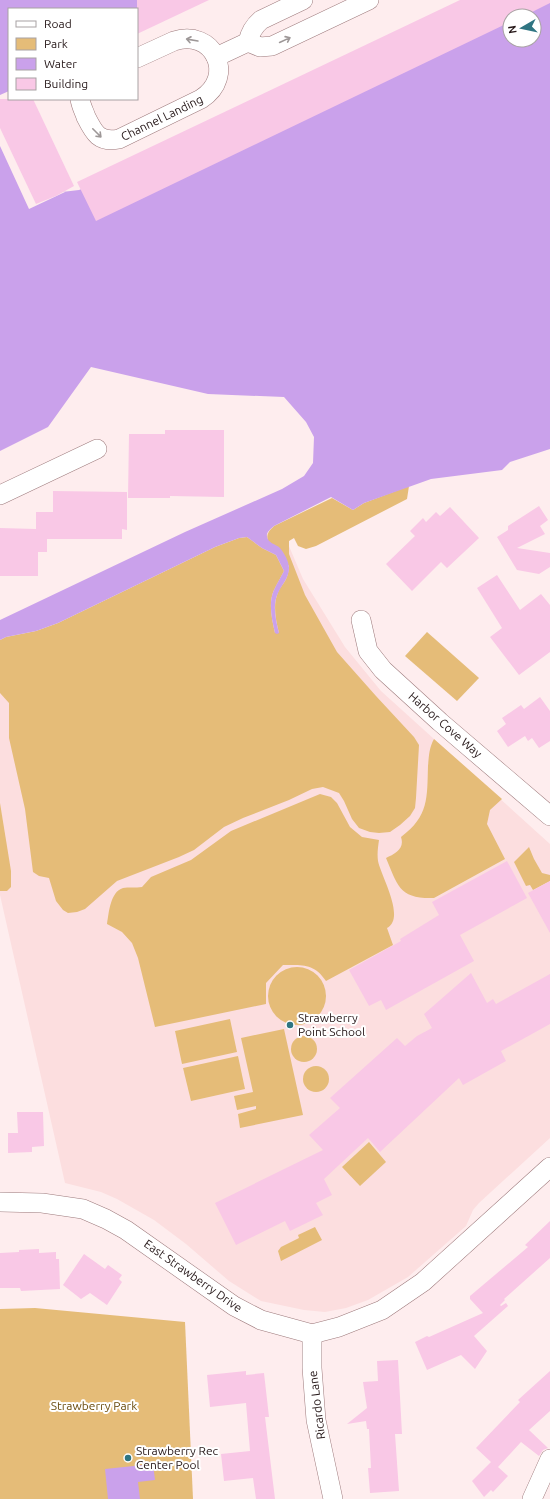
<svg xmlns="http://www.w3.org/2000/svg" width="550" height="1499" viewBox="0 0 550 1499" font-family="Ubuntu,sans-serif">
<rect width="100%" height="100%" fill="#feedee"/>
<polygon fill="#fcdedf" points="280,525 303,579 345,647 381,691 550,844 550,1138 479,1203 473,1210 466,1226 408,1277 368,1300 346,1308 325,1312 304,1310 261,1301 229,1281 186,1244 154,1220 117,1199 101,1192 65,1183 0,895 0,650"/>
<g fill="#e5bc78">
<path d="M409 486 407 499 316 546 306 549 298 546 294 538 289 541V554L305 595 337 652 376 696 414 737 419 745 416 798 415 808 410 816 400 825 390 832 379 833 370 832 359 828 352 819 344 801 339 793 323 787 312 789 289 800 243 818 224 827 194 850 179 857 117 881 85 909 77 912 68 913 63 910 56 901 49 878 39 876 33 872 25 809 9 738V703L0 693V640L6 637 36 631 58 623 215 547 239 538 247 537 262 548 276 555 284 571C281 577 277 584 274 590 268 603 272 620 275 633H279C276 621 273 607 277 595 281 583 288 583 289 566L268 541C266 534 269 531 274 526L332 498 353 510 364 503Z"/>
<polygon points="427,632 479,678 457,701 405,656"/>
<path d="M434 739 502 799 490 810 487 824 505 859 434 898C399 899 398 886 386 858 395 854 405 849 401 837 429 816 427 798 428 766 429 756 429 748 434 739Z"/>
<path d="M320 794 331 797 337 803 350 827 362 837 379 840C378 847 377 854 378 861 381 876 406 918 387 928L393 945 326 981C314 963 302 965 283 965L266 983V1004L155 1027 138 958 132 943 122 932 107 924C109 913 110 892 123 888 128 887 136 888 142 887L151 877 191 860 231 831Z"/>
<polygon points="0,803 11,871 11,887 7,891 0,891"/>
<polygon points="529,847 534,859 542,873 550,875 550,881 533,890 530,885 526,886 514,862"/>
<circle cx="297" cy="996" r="29"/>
<polygon points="230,1019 237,1052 182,1064 175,1031"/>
<polygon points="284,1029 303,1115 240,1128 238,1114 256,1109 256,1106 237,1110 234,1096 253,1092 241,1038"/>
<circle cx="304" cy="1049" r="13"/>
<polygon points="238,1056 245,1089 191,1101 183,1068"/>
<circle cx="316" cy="1079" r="13"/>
<polygon points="369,1142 386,1162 360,1186 342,1167"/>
<polygon points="315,1227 322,1240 281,1261 278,1251 281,1247 299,1238 298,1235"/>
<polygon points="35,1308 185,1322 193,1499 0,1499 0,1309"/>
</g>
<g fill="#caa1eb" fill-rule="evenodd">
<path d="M0 0H193L137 9H9V99L62 192 79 190 205 142 293 98 550 0V449L510 462 502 470 431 479 364 503 353 510 331 497 274 526C271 529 266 532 267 536 267 543 276 544 280 548 284 553 289 561 289 568 289 578 282 584 278 593 272 605 276 621 279 633L277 634 275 633C272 620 268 603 274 590 277 583 281 577 284 571L276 555 262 548 247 537 239 538 215 547 58 623 36 631 6 637 0 640V620L185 532 282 489 304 476 313 463 314 437 306 422 284 397 208 394 91 367 48 427 0 451ZM510 16H534V40H510Z"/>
<polygon points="153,1464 155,1480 138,1482 140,1499 108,1499 105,1469"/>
</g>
<polygon fill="#feedee" points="9,91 9,99 61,192 65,192 29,209 0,146 0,95"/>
<g fill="#f9c8e6">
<polygon points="137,0 209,0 137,34"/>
<polygon points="460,0 550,0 550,3 524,16 510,16 510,22 96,221 77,182"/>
<polygon points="0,99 33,99 74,186 56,196 36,204 0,128"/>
<polygon points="165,430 224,430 224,497 170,496 170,498 128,498 129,434 165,434"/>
<polygon points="53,491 127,492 127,530 122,529 122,539 47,539 47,552 38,552 38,576 0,576 0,528 36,529 36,512 53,512"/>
<polygon points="539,506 548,520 540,526 545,534 517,548 550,553 550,567 539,574 517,570 497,537 508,530 508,526"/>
<polygon points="450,507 479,538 447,568 441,562 412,591 386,564 415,536 410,531 423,518 426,522 436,512 440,516"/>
<polygon points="497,575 520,610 541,594 550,605 550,652 519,675 490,637 502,628 477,588"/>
<polygon points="540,697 550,711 550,741 539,748 532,738 528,741 525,736 508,747 497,731 506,724 502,718 521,705 524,709"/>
<polygon points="507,861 527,898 460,935 474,961 386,1010 381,1000 369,1006 349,970 401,941 400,939 439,915 432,902"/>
<polygon points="550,881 550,933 528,893"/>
<polygon points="471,973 487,1003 493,999 496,1004 550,974 550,1024 501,1051 506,1061 463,1085 459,1078 380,1152 368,1138 324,1179 332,1195 316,1203 323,1215 290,1231 285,1221 236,1245 215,1203 323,1150 309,1135 340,1108 330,1098 397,1038 405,1046 417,1036 432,1028 424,1014"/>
<polygon points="17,1112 43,1112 44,1146 32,1147 32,1152 8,1153 8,1133 18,1133"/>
<polygon points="550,1221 550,1258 504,1299 505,1300 500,1305 501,1306 506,1303 508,1306 474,1336 487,1351 475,1369 461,1355 427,1370 415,1342 427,1336 429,1337 483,1313 470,1299 470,1296 528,1247 525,1245"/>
<polygon points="39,1249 39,1253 56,1252 56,1259 59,1259 60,1289 21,1291 20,1288 0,1288 0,1253 19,1252 19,1250"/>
<polygon points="84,1254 105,1269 108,1265 122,1275 119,1279 122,1282 107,1305 90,1293 81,1299 63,1285"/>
<polygon points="398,1360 402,1434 395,1434 399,1491 370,1493 368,1468 371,1468 369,1429 367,1429 366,1421 347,1424 367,1408 363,1382 378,1381 377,1361"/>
<polygon points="246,1371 246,1375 264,1373 269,1417 265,1417 275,1499 256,1499 253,1478 224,1481 221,1454 250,1451 246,1403 210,1407 207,1375"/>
<polygon points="550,1371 550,1411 529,1430 548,1448 543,1450 539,1456 521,1442 498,1467 508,1476 493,1492 491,1490 484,1497 472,1481 491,1462 476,1448 520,1402 518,1400"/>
</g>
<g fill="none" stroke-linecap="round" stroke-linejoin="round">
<g stroke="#9d7a7c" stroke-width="20">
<g id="minor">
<polyline points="248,42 260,47 272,46 369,0"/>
<path d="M248 42C250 32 254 26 261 20L303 0"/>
<polyline points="216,57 248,42"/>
<path d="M80 99C81 106 84 111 86 117 94 133 99 143 119 139L201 99C237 76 213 28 174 41L137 58"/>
<polyline points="0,495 97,449"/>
<polyline points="361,620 368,651 383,670 440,722 550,816"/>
<polyline points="0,1202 42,1203 83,1209 106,1219 126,1230 234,1306 261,1320 312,1334 339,1327 382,1310 423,1282 550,1167"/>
<polyline points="312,1334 312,1368 316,1420 333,1499"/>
<polyline points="532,1499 550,1459"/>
</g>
</g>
<use href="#minor" stroke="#fff" stroke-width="19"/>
</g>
<defs><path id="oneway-shaft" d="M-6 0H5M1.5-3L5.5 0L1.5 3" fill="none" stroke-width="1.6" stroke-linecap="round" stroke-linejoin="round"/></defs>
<g stroke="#9d9797">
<use href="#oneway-shaft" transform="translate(192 40) rotate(-170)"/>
<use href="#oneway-shaft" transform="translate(285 40) rotate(-25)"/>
<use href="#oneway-shaft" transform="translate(97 133) rotate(45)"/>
</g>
<g fill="#2f7582" stroke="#fff" stroke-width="1.5">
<circle cx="290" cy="1025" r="4"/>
<circle cx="128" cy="1458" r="4"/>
</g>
<g text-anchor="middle" stroke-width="4" stroke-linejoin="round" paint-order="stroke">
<g font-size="12" fill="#251718" stroke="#fff">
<text transform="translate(162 118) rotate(-26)" y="4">Channel Landing</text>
<text transform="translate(445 725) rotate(41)" y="4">Harbor Cove Way</text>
<text transform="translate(193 1276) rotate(35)" y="4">East Strawberry Drive</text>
<text transform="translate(317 1405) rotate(-97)" y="4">Ricardo Lane</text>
</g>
<g font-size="12" fill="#251718" stroke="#fff" text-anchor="start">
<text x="298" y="1022">Strawberry<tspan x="298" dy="14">Point School</tspan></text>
<text x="136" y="1455">Strawberry Rec<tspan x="136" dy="14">Center Pool</tspan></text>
</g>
<g font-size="12" fill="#6a4b0d" stroke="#fff">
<text x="94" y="1410">Strawberry Park</text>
</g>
</g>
<rect x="8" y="8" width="130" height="92" fill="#ffffff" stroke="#a8a2a3"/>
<rect x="16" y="21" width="20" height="6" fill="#ffffff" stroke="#a8a2a3"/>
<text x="44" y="28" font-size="12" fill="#251718">Road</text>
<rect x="16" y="38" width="20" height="12" fill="#e5bc78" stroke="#a8a2a3"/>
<text x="44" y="48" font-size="12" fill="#251718">Park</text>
<rect x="16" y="58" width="20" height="12" fill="#caa1eb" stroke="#a8a2a3"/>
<text x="44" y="68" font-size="12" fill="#251718">Water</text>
<rect x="16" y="78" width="20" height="12" fill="#f9c8e6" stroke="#a8a2a3"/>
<text x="44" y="88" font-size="12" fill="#251718">Building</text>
<g transform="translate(522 28) rotate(261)"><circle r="19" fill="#ffffff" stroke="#a8a2a3"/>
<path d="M0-3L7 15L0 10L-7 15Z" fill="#2f7582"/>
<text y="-6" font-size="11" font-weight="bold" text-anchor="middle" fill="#251718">N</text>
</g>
</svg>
